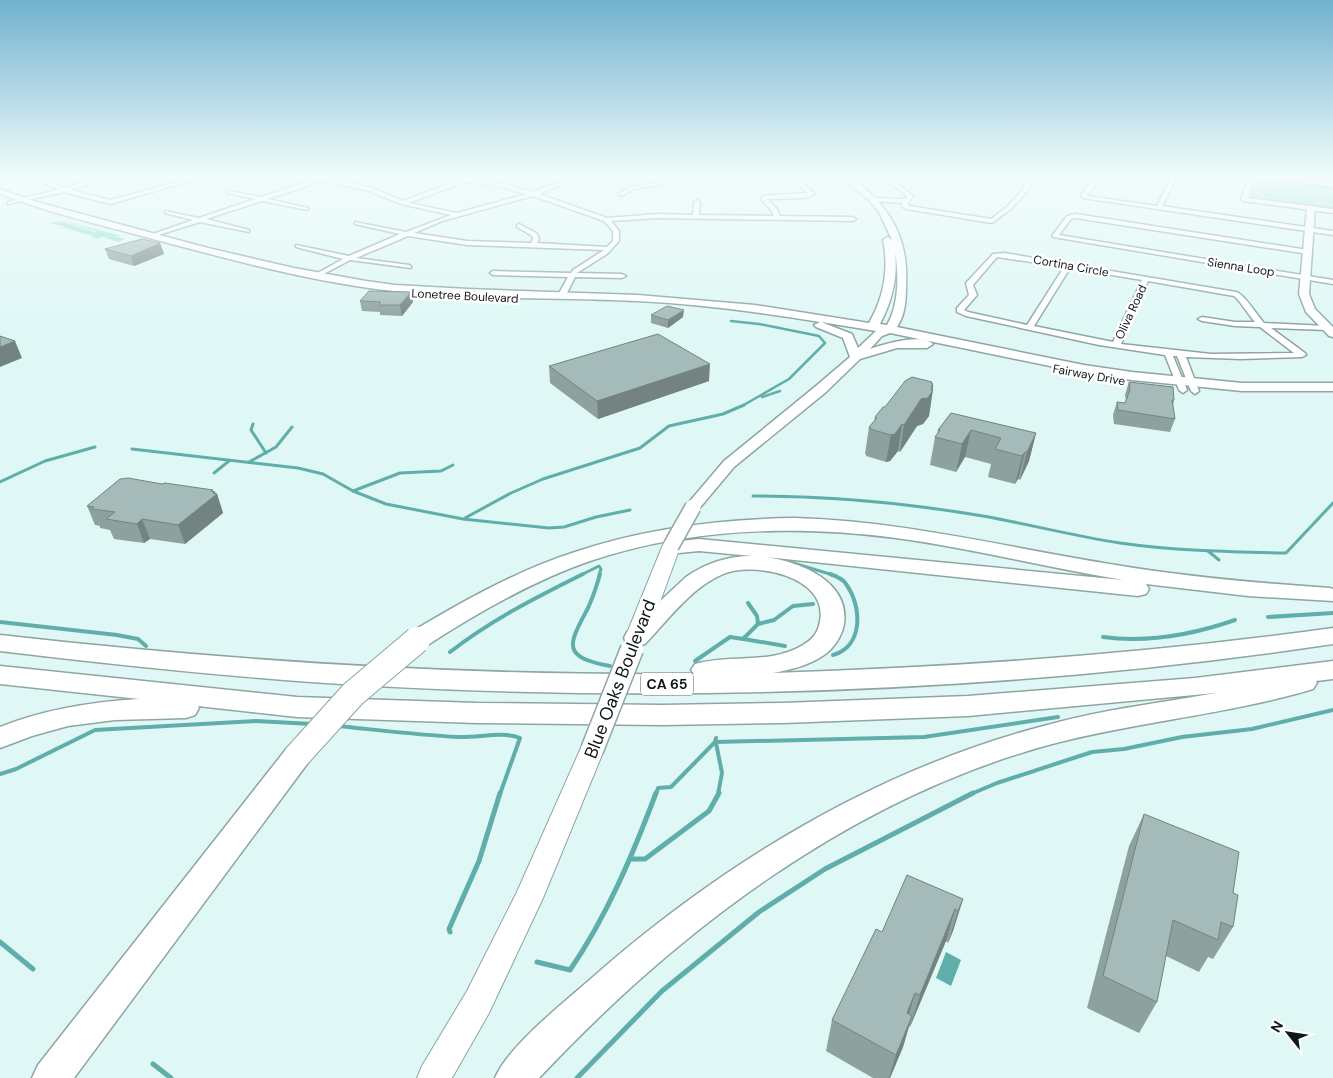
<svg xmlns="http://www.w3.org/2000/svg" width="1333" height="1078" viewBox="0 0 1333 1078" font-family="'DM Sans',sans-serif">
<rect width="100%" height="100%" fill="#dff8f6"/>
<g fill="#96dbd6">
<polygon points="1262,177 1333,186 1333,210 1250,197 1257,178"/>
<polygon points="61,221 94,232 98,232 64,221 122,236 116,236 125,239 118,242 103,237 93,239 97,237 91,238 93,236 65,228 58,228 66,227 49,223"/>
</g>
<polygon fill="#60aeaa" points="946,952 961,960 951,986 936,978"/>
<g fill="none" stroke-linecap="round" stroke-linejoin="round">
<g stroke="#60aeaa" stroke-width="2.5">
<polyline points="731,321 759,324 819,336 825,343 789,379 742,406"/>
<polyline points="762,397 780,391"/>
</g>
<g stroke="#60aeaa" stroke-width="3">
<polyline points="253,424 251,430 266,453"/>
<polyline points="132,449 298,468 323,474 353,491 386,504 463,519 549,528 564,527 596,517 630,510"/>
<polyline points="249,462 276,447 292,427"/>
<polyline points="214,473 229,461"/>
<polyline points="0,482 45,461 95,447"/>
<polyline points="353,491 400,473 441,471 453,465"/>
<path d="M753 496C830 496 906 503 983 516 1028 524 1074 536 1120 543 1175 551 1231 552 1286 553L1333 503"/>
<polyline points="465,518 511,493 543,479 640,448 669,426 723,414 744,405"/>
<polyline points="1208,551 1219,560"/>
<polyline points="790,562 833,575"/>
<polyline points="581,575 599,566 601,569 599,575"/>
</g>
<g stroke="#60aeaa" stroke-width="4">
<path d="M600 574C597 585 593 597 588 608 569 644 560 657 610 666"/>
<path d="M830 574C836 576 843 579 846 584 862 606 864 646 833 655"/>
<polyline points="1268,617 1333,613"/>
<polyline points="0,622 117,635 138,639 146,646"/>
<polyline points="758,624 774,620 793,606 813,604"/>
<path d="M1103 637C1148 643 1192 635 1235 620"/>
<polyline points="744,639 785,646"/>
<path d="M450 652C493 619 535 598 583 574"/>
<polyline points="695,661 730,637 743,639 758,624 757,616 748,603"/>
<path d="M338 726C378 730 418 735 458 737 477 738 505 731 520 738L500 794"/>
<polyline points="716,738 715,742 924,737 1058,717"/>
<polyline points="716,743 722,773 718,794"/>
<polyline points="0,774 16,769 95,730 256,721 312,724"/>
<polyline points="656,794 658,788 671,787 715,742"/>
<polyline points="971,794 997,783 1092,752 1124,749 1182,737 1252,729 1333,710"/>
</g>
<g stroke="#60aeaa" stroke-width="5">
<polyline points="631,859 645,859 709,811 719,793"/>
<polyline points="450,932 449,929 479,861 500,793"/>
<polyline points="0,942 33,969"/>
<path d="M537 962 570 970C607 916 633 854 656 793"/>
<polyline points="153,1064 171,1078"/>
<polyline points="577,1078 662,991 759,912 825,869 973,793"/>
</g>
<g stroke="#8ea5a3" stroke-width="3">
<g id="street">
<polygon points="38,176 65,188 105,176 112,176 71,190 110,200 199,176 207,176 110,204 64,192 8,204 8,202 59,189 41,182 36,177"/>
<path d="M300 176 322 177 369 187 403 201 464 178 493 181 533 192 576 176H583L539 194 607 218 658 214 693 215 694 202 697 200 700 202 699 215 774 216 772 211 761 199 763 196 808 193 788 176H794L815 194 805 198 767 199 777 209 780 216 853 217 856 219 853 221 658 218 611 221 619 231V241L607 254 577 273 622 274 626 276 622 278 575 277 566 295 562 297 558 295 568 277 493 275 490 273 493 271 571 273 573 270 604 250 467 245 408 236 356 258 409 265 411 266V268L350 260 318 277H314V275L343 259 296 247V245L349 256 400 234 355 224V222L406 232 451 215 401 204 367 190 321 181 268 199 308 208V210L262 201 206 219 249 230V232L200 222 155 236 150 235 193 220 165 213V211L199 218 255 199 228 193V191L261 197 314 180ZM464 182 493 185 527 194 457 213 409 203ZM533 196 604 221 613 231V241L607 247 537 243 539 238 536 233 519 224 517 225V227L531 235 533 238 531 243 467 241 414 233 442 221Z"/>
<polygon points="654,176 660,176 668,183 634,189 621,196 618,194 631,187 661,182"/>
<polygon points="722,176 728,176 731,180 726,181"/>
<polygon points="881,176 887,176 913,196 908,203 909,206 991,219 1008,206 1024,188 1025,184 1036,176 1042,176 1030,186 1029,189 1012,208 992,223 906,209 903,207 902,203 871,201 873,198 906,199 908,197"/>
<polygon points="1096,176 1102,176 1087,196 1157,206 1172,176 1178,176 1162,206 1333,231 1333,235 1083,198 1081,195"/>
<polygon points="1250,176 1256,176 1248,198 1333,209 1333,213 1244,201 1241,198"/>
<polygon points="1258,176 1272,176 1333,183 1333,187"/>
<polygon points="1076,214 1308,250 1311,252 1308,254 1076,218 1071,219 1059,235 1333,280 1333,284 1053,237 1052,236 1067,216"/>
<path d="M1004 253 1236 292C1244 294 1257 315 1264 323L1327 326 1331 328 1327 330 1271 328 1305 353 1306 355 1302 357 1241 359 1186 357 1199 391 1195 394 1191 391 1177 356H1173L1187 390 1183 393 1179 390 1165 355 1099 345 966 316 957 312V308L969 295 966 283 993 254ZM997 257 1064 267 1027 325 968 312 964 310 977 295 973 285ZM1070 268 1142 280 1113 342 1034 326ZM1148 281 1234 296C1240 300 1249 316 1255 322H1235L1202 317 1198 319 1202 321 1235 326 1260 327 1294 353 1211 354 1121 344Z"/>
</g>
</g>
<g stroke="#8ea5a3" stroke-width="3">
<g id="secondary">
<path d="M840 176H849C889 205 909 236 906 286 906 301 905 315 897 327L1084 365 1132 372 1242 383H1333V391H1242L1132 380 1084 373 890 333 882 336 870 349C884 344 921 333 933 344L927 348H897L860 359 826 392 734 467 698 510H688L685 507 724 461 816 386 850 357 843 338 816 327 814 325 820 322C759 312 698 304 637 301 556 297 474 300 394 291 312 282 232 260 153 239 101 225 49 213 0 194V189L37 202 208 248 294 268 366 281 395 285 468 289 638 295 755 305 869 323C884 297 889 269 883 240L888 237 892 240 879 212 869 200ZM895 252C899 274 899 305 887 325L880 324C892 301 898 278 895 252ZM821 322 876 331 858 348 852 334Z"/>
<polygon points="1311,205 1315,208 1309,294 1315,309 1333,327 1333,337 1329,336 1306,312 1299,294 1307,208"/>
</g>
</g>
<g stroke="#8ea5a3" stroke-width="2">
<g id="primary">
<polygon points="671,541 678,543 680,547 647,638 644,643 636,645 628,643 625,638 662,547 664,543"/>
<polygon points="592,741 601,743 604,750 543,898 489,1013 452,1078 417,1078 422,1066 467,991 517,892 580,750 583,743"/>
</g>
</g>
<g stroke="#8ea5a3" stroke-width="3">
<g id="highway">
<path d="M795 518C904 521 1009 548 1116 565 1187 577 1258 583 1330 588L1333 589V601L1248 596 1146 584 1149 589 1146 594 1138 596 766 557C800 562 850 581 844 624 842 636 834 648 824 655 810 665 790 670 773 673 961 667 1147 654 1333 628V644C1017 691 694 703 375 686 249 679 125 666 0 651V635C231 661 461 676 694 674L691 670 695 664C730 654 770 665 803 645 813 639 818 633 820 621 829 576 752 560 721 575 690 589 668 620 645 644L636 646 627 644 624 638 627 632 686 577C706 563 728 556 752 556L699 551 679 553 671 552 668 547 671 542 699 539 1123 580C1047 568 972 548 896 538 795 525 688 528 590 561 532 581 477 613 426 646L417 648 408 646 405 640 408 634C461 602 516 571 575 552 646 528 720 519 795 518Z"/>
<path d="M1333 661V679L1316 681 1317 683 1313 689C1227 715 1138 721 1052 744 852 798 679 929 539 1078H495C508 1046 567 1000 594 976 727 860 879 768 1051 724 1105 709 1161 703 1216 693L968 716 783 723 663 725 477 723 297 717 198 706 199 708 195 715 186 718 115 720 68 726 32 736 0 748V727C45 709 91 702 139 699L0 684V666L297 697 477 703 663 705 783 703 968 696 1195 678Z"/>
<polygon points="297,745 307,748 311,756 307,764 74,1078 32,1078 38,1065 287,748"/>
</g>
</g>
<use href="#street" fill="#fff" fill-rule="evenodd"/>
<use href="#secondary" fill="#fff" fill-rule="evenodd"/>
<use href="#primary" fill="#fff" fill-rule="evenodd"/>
<use href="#highway" fill="#fff" fill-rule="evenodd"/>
<g stroke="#8ea5a3" stroke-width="18" stroke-linecap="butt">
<polyline id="secondary-bridge" points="671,546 693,507"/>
</g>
<g stroke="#8ea5a3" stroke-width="25" stroke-linecap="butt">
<polyline id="primary-bridge" points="592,750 632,649"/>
</g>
<g stroke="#8ea5a3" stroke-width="28" stroke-linecap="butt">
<polyline id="highway-bridge" points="297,756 353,694 417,640"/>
</g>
<use href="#secondary-bridge" stroke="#fff" stroke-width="15"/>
<use href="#primary-bridge" stroke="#fff" stroke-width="22"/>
<use href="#highway-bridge" stroke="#fff" stroke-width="26"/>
</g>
<g fill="#8da19f">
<polygon points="160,243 164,254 134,266 109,259 105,249"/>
<polygon points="360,301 413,302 402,316 380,315 380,312 362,311"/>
<polygon points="651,315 683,317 668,328 651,323"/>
<polygon points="549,366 709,381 598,419 550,383"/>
<polygon points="932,382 932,384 933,384 929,416 923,424 917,426 900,452 898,451 890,461 886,462 866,456 866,454 865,454 869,427 874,421 875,417 885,407"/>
<polygon points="1129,382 1174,400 1173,406 1175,419 1170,432 1114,424 1113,415 1117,402 1125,403 1126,401 1125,395"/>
<polygon points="951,413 1036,433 1029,461 1020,480 1018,479 1015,484 988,477 991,464 965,457 956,472 930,465 935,437 937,435 938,430"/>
<polygon points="162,484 215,492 215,493 217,494 223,513 185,544 150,539 144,543 114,539 110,530 100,528 100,526 95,525 87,506"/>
<polygon points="1144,814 1233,893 1233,927 1213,959 1208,957 1199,972 1166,956 1157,1002 1139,1033 1087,1008 1129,846"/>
<polygon points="963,899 953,931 948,943 946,941 910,1027 909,1026 903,1047 890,1078 873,1078 826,1051 832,1020 882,932"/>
</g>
<g fill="#738382">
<polygon points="160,243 164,254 134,266 131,256"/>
<polygon points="411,292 413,302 402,316 400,305"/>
<polygon points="684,310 683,317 668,328 668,320"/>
<polygon points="15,341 22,358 0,367 0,347"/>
<polygon points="710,364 709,381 598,419 597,401"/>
<polygon points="932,382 931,387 933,384 932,392 933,390 929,416 923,424 917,426 900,452 904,425"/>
<polygon points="902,424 898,451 890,461 886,462 891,435"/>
<polygon points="971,430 965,457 956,472 962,444"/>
<polygon points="1036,433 1029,461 1020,480 1027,452"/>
<polygon points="1025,452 1018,479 1015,484 1022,456"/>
<polygon points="213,490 213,493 215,492 216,494 217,494 223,513 185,544 178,525"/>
<polygon points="142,519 150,539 144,543 137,524"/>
<polygon points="963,899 953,931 948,943 958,911"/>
<polygon points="955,909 946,941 910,1027 920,995"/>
<polygon points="915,993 906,1024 907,1013"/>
<polygon points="912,1016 903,1047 890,1078 889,1078 896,1055"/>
</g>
<g fill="#a4bbb9" stroke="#738382">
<polygon points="142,239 160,243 131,256 105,249"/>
<polygon points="369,291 411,292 400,305 378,305 381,302 360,301"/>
<polygon points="667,306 684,310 668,320 651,315"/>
<polygon points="658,334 710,364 597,401 549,366"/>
<polygon points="0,336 15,341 0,347"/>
<polygon points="912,377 932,382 931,383 933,384 931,387 933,387 931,390 933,390 928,398 921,399 904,425 902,424 895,434 891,435 870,429 871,428 869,427 877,418 875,417 883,407 885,407 905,381"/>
<polygon points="1129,382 1173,387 1174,400 1172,400 1175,419 1118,410 1117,402 1125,403 1130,390"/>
<polygon points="951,413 1036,433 1027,452 1025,452 1022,456 995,449 1001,438 971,430 962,444 935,437 940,430 938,430"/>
<polygon points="128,478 162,484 165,483 213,490 211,491 215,492 213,493 217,494 178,525 142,519 137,524 106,519 115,512 92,509 94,507 87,506 120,479"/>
<polygon points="1144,814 1239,852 1233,893 1238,895 1233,927 1221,922 1218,940 1173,920 1157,1002 1103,976"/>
<polygon points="907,875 963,899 958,911 955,909 920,995 915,993 907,1013 912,1016 896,1055 832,1020 876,929 882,932"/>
</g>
<linearGradient id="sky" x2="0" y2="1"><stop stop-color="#71b2cf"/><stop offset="0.54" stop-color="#f1fcfb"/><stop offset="1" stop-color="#f1fcfb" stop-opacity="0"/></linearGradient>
<rect width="1333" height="327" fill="url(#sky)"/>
<g text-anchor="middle" stroke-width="5" stroke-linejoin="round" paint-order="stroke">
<g font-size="12" fill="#0f1717" stroke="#fff">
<text transform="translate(1071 266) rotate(10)" y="4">Cortina Circle</text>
<text transform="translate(1241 267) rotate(9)" y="4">Sienna Loop</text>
<text transform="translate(465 296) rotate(3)" y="4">Lonetree Boulevard</text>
<text transform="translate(1131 312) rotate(-65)" y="4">Oliva Road</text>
<text transform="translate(1089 375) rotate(10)" y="4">Fairway Drive</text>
</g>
<rect fill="#fff" stroke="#575d5d" stroke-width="1" x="641" y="672.5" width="52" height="23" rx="4"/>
<g font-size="14" font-weight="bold" fill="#0f1717">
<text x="667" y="689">CA 65</text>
</g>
<g font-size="18" fill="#0f1717" stroke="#fff">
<text transform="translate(620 679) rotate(-69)" y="6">Blue Oaks Boulevard</text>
</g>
</g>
<g transform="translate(1288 1033) rotate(300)" stroke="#ffffff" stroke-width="4" paint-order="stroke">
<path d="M0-4L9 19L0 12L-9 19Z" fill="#0f1717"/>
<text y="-8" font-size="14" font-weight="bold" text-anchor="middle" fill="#0f1717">N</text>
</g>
</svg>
